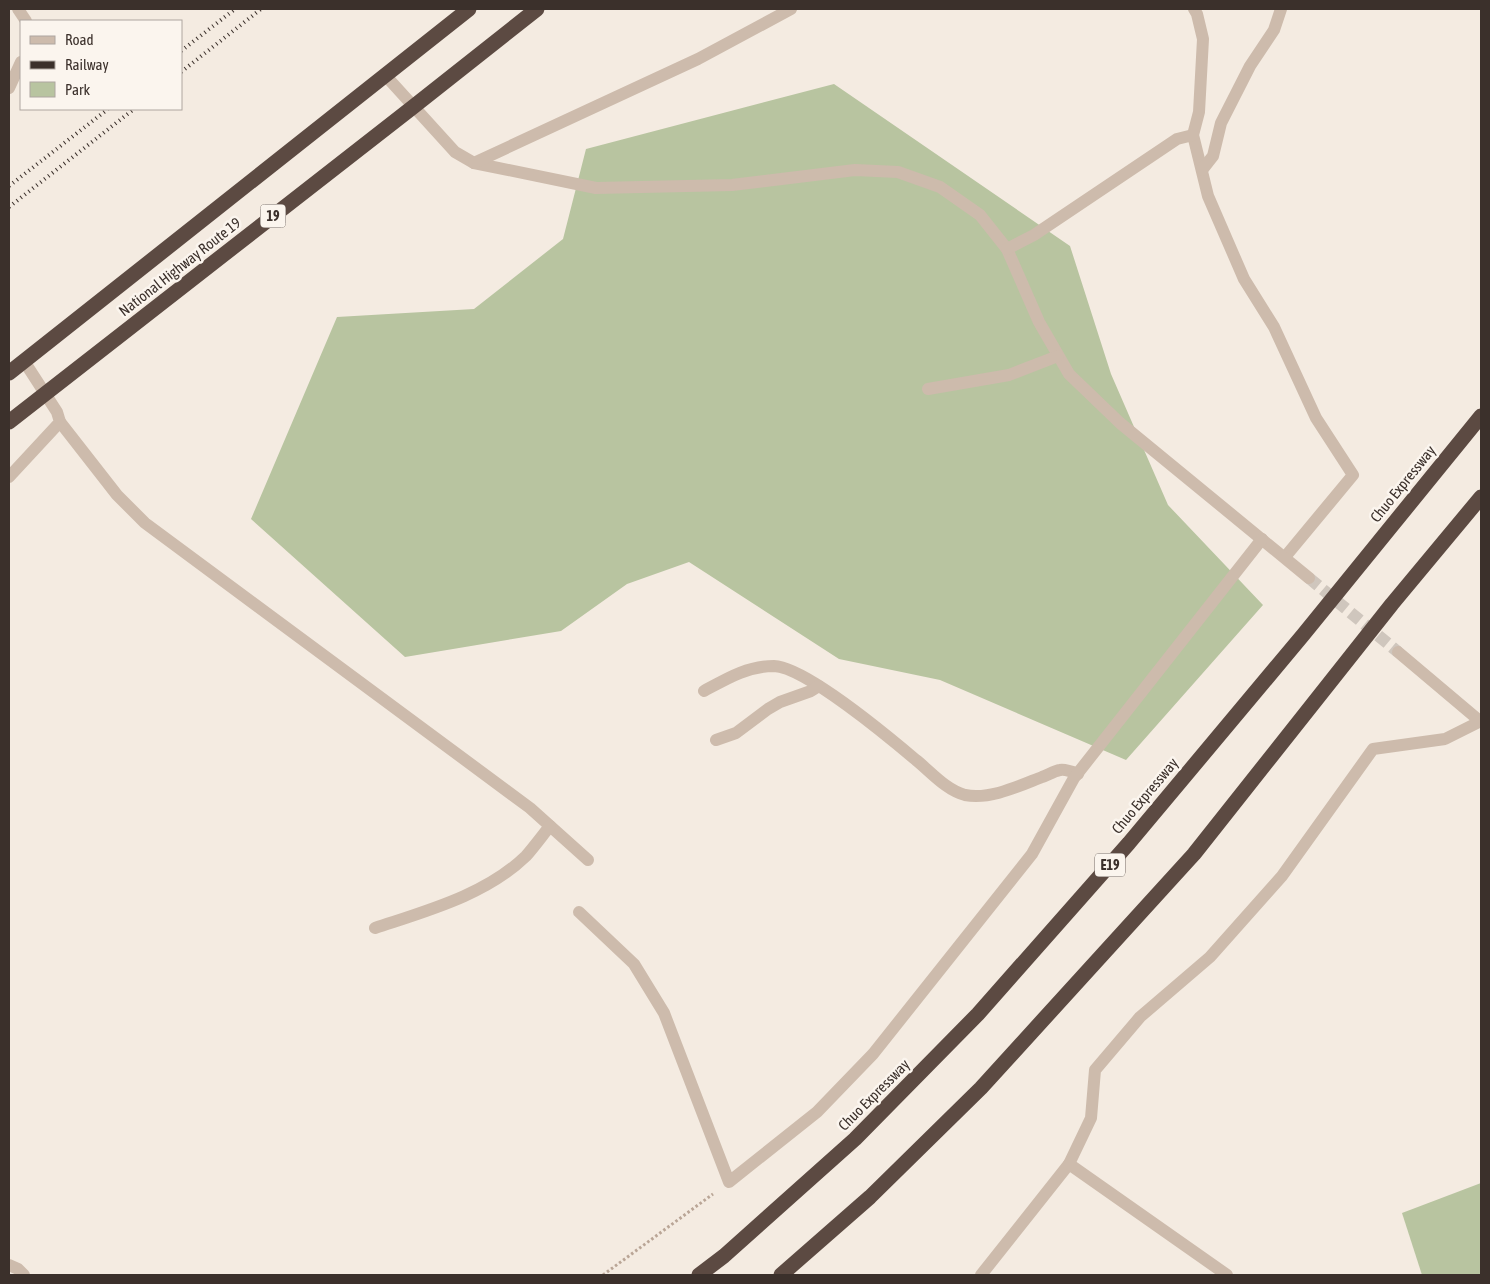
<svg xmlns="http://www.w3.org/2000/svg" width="1490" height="1284" viewBox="0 0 1490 1284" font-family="'Asap Condensed',sans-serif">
<rect width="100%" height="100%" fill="#f4ebe1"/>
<g fill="#b8c4a0">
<polygon points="834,84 1070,246 1111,374 1168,505 1263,605 1126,760 940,680 839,659 689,562 627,584 561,631 405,657 251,519 337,317 474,309 563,239 586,149"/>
<polygon points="1481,1183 1481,1275 1422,1275 1402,1213"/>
</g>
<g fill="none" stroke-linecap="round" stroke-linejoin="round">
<polyline stroke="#cfc6bd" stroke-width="12" stroke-dasharray="12 6" stroke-linecap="butt" points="1309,578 1398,652"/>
<polyline stroke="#b9a596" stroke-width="3" stroke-dasharray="2.5 2.5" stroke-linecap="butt" points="603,1275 713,1194"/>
<g stroke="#cdbbac" stroke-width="12">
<polyline points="18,9 26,21"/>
<polyline points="1194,9 1197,14 1203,39 1199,112 1193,135 1208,196 1244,279 1274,327 1316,418 1353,475 1285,557"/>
<polyline points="385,75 455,152 474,163 596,188 732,185 855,170 898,172 940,187 980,215 1007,249 1039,322 1069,374 1120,423 1309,578"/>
<polyline points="9,88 21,62"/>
<polyline points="474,163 698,59 791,9"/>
<polyline points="1202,170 1213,156 1221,123 1250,66 1274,30 1281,9"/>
<polyline points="1007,249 1034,235 1177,139 1193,135"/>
<polyline points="928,389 1009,375 1058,356"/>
<polyline points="60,422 117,495 145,523 530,808 588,860"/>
<polyline points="9,477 60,422 57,412 24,361"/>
<polyline points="1398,652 1481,722"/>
<path d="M704 691C726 679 747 666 774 666 805 667 890 738 916 760 931 772 946 790 965 795 990 800 1019 786 1042 777 1048 775 1054 771 1060 770 1065 769 1073 772 1078 774"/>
<polyline points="716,740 736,733 768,709 780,702 811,691 819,686"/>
<polyline points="579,912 634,964 664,1013 729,1182 817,1112 873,1054 1032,854 1074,778 1262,539"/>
<path d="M375 928C426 911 486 895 526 856 534 847 542 836 550 826"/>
<polyline points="9,1265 18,1269 24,1275"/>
<polyline points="981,1275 1069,1164"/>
<polyline points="1227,1275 1069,1164 1091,1118 1095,1070 1140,1017 1210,957 1282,876 1373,749 1445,739 1481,721"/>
</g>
<g stroke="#5c4a42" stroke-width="15">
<polyline points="9,373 469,9"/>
<polyline points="9,422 413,107 537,9"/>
<polyline points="699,1275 724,1256 855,1139 978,1014 1129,843 1303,635 1481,416"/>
<polyline points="781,1275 870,1197 981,1088 1194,854 1392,604 1481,497"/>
</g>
<g stroke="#3b302b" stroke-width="4" stroke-dasharray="1 4" stroke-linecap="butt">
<polyline points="181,51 235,9"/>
<polyline points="181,72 261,9"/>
<polyline points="9,186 108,109"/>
<polyline points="9,207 134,109"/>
</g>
</g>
<g text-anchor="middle" stroke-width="5" stroke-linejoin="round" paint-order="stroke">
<g fill="#fbf5ee" stroke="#756b66" stroke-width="1">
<rect x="260.5" y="204.5" width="25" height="23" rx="4"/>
<rect x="1095" y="853.5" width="30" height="23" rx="4"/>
</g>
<g font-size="14" font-weight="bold" fill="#3b302b">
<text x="273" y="221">19</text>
<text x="1110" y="870">E19</text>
</g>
<g font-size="15" fill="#3b302b" stroke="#fbf5ee">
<text transform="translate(180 267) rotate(-38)" y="5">National Highway Route 19</text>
<text transform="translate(1403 484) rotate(-51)" y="5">Chuo Expressway</text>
<text transform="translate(1145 796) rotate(-50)" y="5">Chuo Expressway</text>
<text transform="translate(874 1095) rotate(-45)" y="5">Chuo Expressway</text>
</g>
</g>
<rect width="1490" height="1284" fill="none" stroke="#3b302b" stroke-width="20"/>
<rect x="20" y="20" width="162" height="90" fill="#fbf5ee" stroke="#aea6a0"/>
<rect x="30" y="36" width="25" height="8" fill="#cdbbac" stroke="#aea6a0"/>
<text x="65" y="45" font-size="15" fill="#3b302b">Road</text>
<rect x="30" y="61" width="25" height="8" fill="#3b302b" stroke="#aea6a0"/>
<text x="65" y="70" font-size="15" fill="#3b302b">Railway</text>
<rect x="30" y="82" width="25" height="15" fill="#b8c4a0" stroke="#aea6a0"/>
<text x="65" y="95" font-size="15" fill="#3b302b">Park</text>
</svg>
